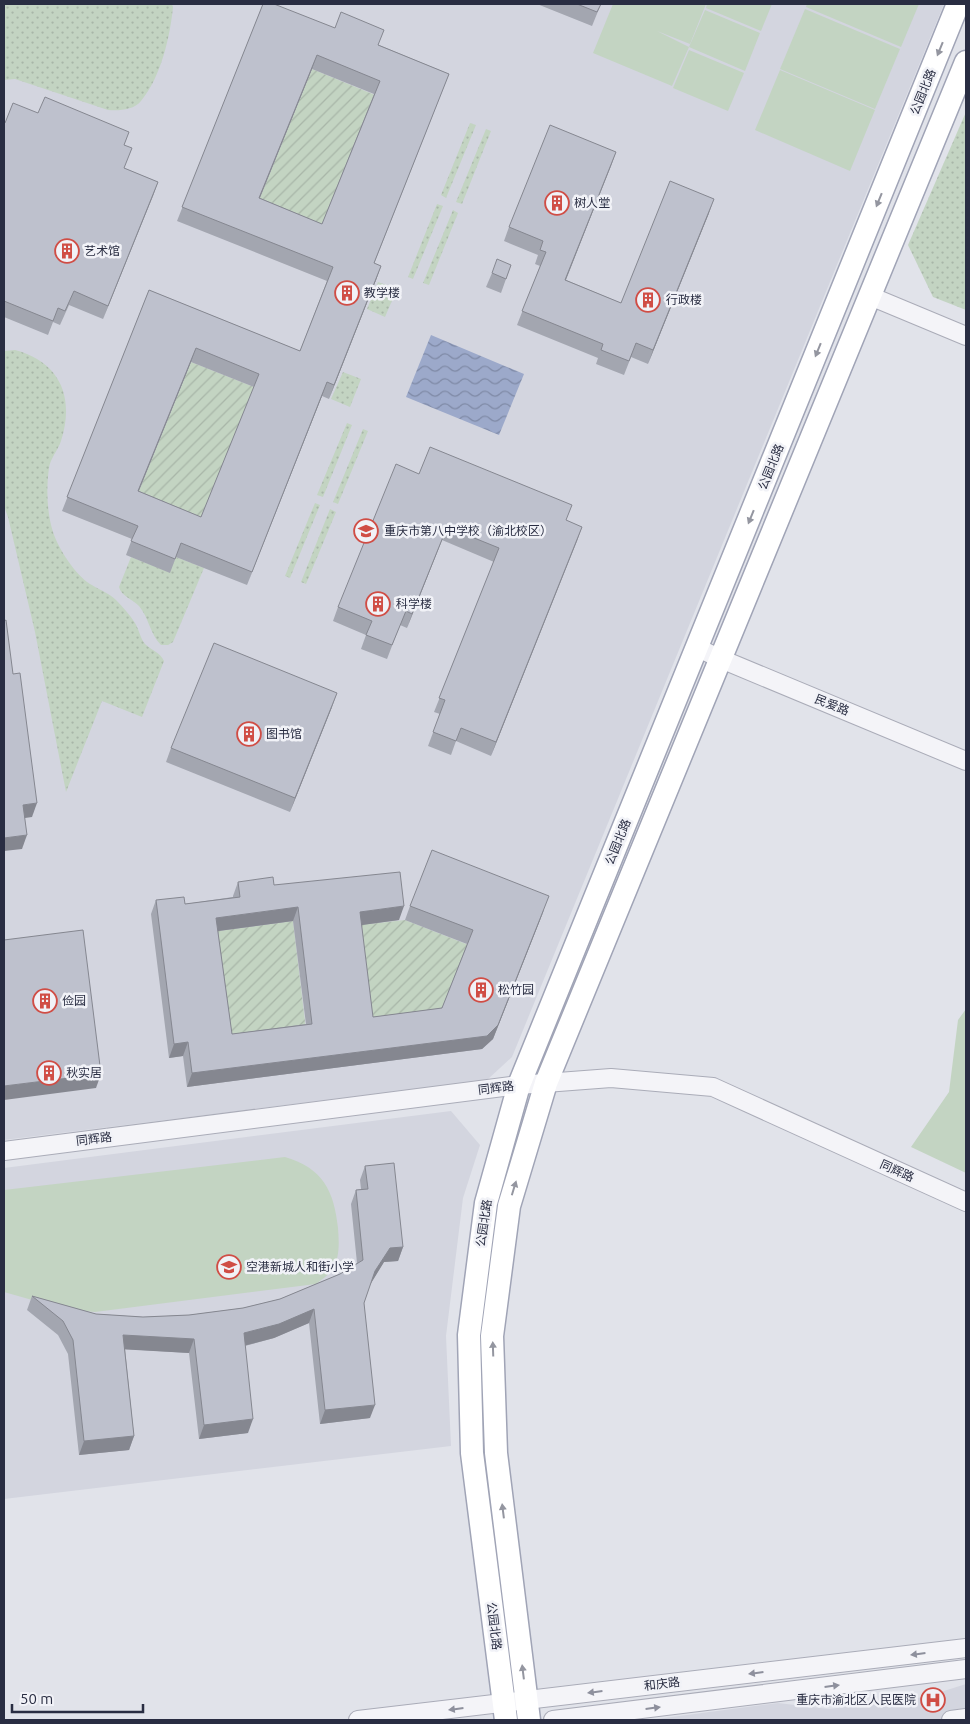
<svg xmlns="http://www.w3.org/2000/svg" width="970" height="1724" viewBox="0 0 970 1724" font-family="Ubuntu,'Noto Sans SC',sans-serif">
<defs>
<pattern id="grass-dots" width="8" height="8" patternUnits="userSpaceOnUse" patternTransform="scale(1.25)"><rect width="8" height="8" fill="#c3d4c2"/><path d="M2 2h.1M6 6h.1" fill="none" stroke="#a8b6a8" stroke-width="1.8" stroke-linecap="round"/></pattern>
<pattern id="garden-furrows" width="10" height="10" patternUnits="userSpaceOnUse" patternTransform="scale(1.25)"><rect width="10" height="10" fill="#c3d4c2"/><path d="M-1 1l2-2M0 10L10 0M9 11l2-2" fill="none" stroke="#a8b6a8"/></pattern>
<pattern id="water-waves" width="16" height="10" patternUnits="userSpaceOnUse" patternTransform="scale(1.25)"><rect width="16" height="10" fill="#9ca9ca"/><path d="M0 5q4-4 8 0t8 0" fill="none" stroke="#7f8aa6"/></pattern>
</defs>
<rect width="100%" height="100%" fill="#e1e3ea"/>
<g fill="#d3d5df">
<polygon points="4,4 944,4 512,1057 487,1080 4,1140"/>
<polygon points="451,1111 480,1145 463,1198 446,1336 451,1446 4,1499 4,1168"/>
<polygon points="966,1684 966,1720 649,1720 778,1703 829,1709 925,1697"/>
</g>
<g fill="url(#grass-dots)">
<path d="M4 4H172L173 7C170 37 161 77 141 101 134 110 119 111 108 110L15 79 4 80Z"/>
<polygon points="966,112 966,310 933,297 908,245"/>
<polygon points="470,123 476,125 446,198 441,195"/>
<polygon points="486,129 491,131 462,204 456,202"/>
<polygon points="437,204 443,206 413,279 408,277"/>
<polygon points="453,210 458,213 429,285 423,283"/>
<polygon points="378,282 397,289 385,317 367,309"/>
<path d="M15 350C60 362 75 397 61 441 58 450 50 459 49 468 46 489 47 513 53 532 59 550 75 574 90 584 98 589 109 593 116 600 123 607 130 615 135 623 139 629 140 638 145 644 152 651 160 652 164 661L142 717 102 701 66 792 35 632 8 517 4 506V351Z"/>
<polygon points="343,372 361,379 350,407 331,399"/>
<polygon points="347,423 352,425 323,497 317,495"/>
<polygon points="363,429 368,431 338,504 333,502"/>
<polygon points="315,503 320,505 290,578 285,576"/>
<polygon points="330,509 336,512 306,584 301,582"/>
<path d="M131 557 169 572 176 557 204 568 173 642 168 645H161C150 634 149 618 139 606 132 599 121 596 119 587Z"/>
</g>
<g fill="#c3d4c2">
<polygon points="613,4 706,4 690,44 657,31 689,47 705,10 760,33 745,71 689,47 672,86 593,53"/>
<polygon points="707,4 772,4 761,31 706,8"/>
<polygon points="807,4 919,4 901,47 806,7"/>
<polygon points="805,9 900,49 875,109 780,69"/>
<polygon points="689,50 744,73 728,111 673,88"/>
<polygon points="780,70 875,110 850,171 755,130"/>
<polygon points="966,1009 966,1173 911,1147 949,1092 958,1020"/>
<path d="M285 1157C323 1168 334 1191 338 1228 339 1242 340 1256 333 1269 329 1275 321 1280 316 1284L95 1312 64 1309 4 1292V1190Z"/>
</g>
<g fill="url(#garden-furrows)">
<polygon points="312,69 375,95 317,238 254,212"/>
<polygon points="191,362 254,387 196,531 133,505"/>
<polygon points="405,920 489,953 437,1022 368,1031 354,921 369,924"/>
<polygon points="293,921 307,1038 227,1048 211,932"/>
</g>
<polygon fill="url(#water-waves)" points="431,335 524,374 499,435 406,397"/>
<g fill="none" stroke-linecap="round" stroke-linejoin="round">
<g stroke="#aaacb8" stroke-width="20">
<g id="minor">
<polyline points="870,296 966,336"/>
<polyline points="698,648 721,659 966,761"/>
<polyline points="4,1151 519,1085 611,1078 713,1087 966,1202"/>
<polyline points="358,1720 966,1648"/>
<polyline points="553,1720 966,1669"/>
<polyline points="951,1720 966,1718"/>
</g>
</g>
<g stroke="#a0a4b6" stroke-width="25">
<g id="major">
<polyline points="506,1720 472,1453 469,1335 486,1203 519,1085 958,4"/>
<polyline points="529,1720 496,1453 492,1336 509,1206 546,1083 966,62"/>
</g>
</g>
<use href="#minor" stroke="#f4f4f8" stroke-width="18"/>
<use href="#major" stroke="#fff" stroke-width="22"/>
</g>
<g fill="#a3a6b0" fill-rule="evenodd">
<path d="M263 4 379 45 449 74 374 264 381 266 376 280 329 399 322 396 247 585 176 557 170 573 126 555 132 539 62 511 149 290 300 351 327 281 177 221ZM312 69 374 94 322 224 260 198ZM191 362 254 387 201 517 139 491Z"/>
<polygon points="537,4 601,4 592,26"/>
<polygon points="38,113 125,146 124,168 158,182 103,319 69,305 60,325 53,322 48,335 4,317 4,122 5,123"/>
<polygon points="616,152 566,280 621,303 709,213 648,364 631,357 624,375 596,364 598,358 517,325 540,266 535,264 538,255 504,241 509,227"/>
<polygon points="511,265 501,293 486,287 492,273"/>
<polygon points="419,474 567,521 582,527 491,756 456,741 451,755 428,746 440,714 434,712 494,562 442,540 407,628 400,625 387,659 361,649 366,635 333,621 338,607"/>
<polygon points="332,707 290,812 166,762 171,748"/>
<path d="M238 882 274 885 399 920 361 925 373 1017 442 1008 467 944 405 920 410 906 544 910 493 1039 482 1049 187 1087 183 1056 169 1058 151 914 156 900 185 904 233 897V896ZM293 921 306 1024 232 1034 218 931Z"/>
<polygon points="365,1166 403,1247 398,1261 384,1262 370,1284 364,1303 370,1418 320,1424 309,1323 274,1338 245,1346 248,1433 199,1439 189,1353 125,1349 134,1436 129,1450 79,1455 68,1354 58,1335 27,1310 32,1296 96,1314 143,1317 189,1315 243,1308 280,1299 340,1274 357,1263 351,1204 356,1190 361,1189 360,1180"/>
</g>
<g fill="#858790">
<polygon points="317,55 312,69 254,212 259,198"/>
<polygon points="616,152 611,166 560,294 565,280"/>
<polygon points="158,182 153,196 103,319 108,306"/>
<polygon points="714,199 709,213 648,364 653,350"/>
<polygon points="381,266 376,280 329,399 334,385"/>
<polygon points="196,348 191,362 133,505 138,491"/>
<polygon points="327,382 322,396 247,585 252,572"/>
<polygon points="447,527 442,540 407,628 412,614"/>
<polygon points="582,527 577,541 491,756 496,742"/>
<polygon points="337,693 332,707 290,812 295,798"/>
<polygon points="37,803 32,817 18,819 23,805"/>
<polygon points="27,835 22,849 4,851 4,838"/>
<polygon points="404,906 399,920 355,926 360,912"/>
<polygon points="298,907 293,921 211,932 216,918"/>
<polygon points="544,910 493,1039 482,1049 187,1087 192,1073 487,1036"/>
<polygon points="188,1042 183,1056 169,1058 174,1044"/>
<polygon points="101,1074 96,1088 4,1100 4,1086"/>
<polygon points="403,1247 398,1261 384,1262 370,1285 375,1271 390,1248"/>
<polygon points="314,1309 309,1323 274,1338 239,1347 244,1333"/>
<polygon points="123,1335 194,1339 189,1353 118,1349"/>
<polygon points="375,1405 370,1418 320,1424 325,1410"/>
<polygon points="253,1419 248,1433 199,1439 204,1425"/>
<polygon points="134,1436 129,1450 79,1455 84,1441"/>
</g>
<g fill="#bec1cd" stroke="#858790" fill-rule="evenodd">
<path d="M263 4H274L335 28 341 12 384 30 378 45 449 74 374 263 381 266 334 385 327 382 252 572 181 543 175 559 131 541 138 526 67 497 149 290 300 351 333 267 182 207ZM317 55 380 81 322 224 259 198ZM196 348 259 374 201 517 138 491Z"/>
<polygon points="577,4 601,4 597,12"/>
<polygon points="45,97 129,132 124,145 132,148 124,168 158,182 108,306 74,291 65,311 58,308 53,321 4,301 4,122 5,123 13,103 38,113"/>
<polygon points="550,125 616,152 565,280 621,303 670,181 714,199 653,350 636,343 629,361 601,350 603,344 522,311 546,252 540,250 543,241 509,227"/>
<polygon points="497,259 511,265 506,279 492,273"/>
<polygon points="430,447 572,505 566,520 582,527 496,742 461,728 456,741 433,732 445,700 439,698 499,548 447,527 412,614 406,611 392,645 366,635 372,621 338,607 396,464 419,474"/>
<polygon points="6,620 13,674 20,673 37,803 23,805 27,835 4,838 4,621"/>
<polygon points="214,643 337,693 295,798 171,748"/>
<path d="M432 850 549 896 498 1025 487 1036 192 1073 188 1042 174 1044 156 900 184 897 185 904 240 897 238 882 273 877 274 885 400 872 404 906 360 912 373 1017 442 1008 473 930 410 906ZM298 907 312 1024 232 1034 216 918Z"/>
<polygon points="83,930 101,1074 4,1086 4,940"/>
<polygon points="394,1163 403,1247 390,1248 375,1271 364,1303 375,1405 325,1410 314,1309 279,1324 244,1333 253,1419 204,1425 194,1339 123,1335 134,1436 84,1441 73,1340 63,1321 32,1296 96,1314 143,1317 189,1315 243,1308 280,1299 340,1274 363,1260 356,1190 368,1189 365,1166"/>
</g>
<defs><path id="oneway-solid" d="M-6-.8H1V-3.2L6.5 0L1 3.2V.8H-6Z" transform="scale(1.25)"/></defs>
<g fill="#9496a0">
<use href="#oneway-solid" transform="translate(940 49) rotate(112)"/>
<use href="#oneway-solid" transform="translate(879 200) rotate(112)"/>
<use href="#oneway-solid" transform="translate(818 350) rotate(112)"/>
<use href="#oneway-solid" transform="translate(751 517) rotate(112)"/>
<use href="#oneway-solid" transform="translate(514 1188) rotate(-73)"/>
<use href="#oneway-solid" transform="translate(493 1349) rotate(-92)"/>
<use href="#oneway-solid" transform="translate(503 1511) rotate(-97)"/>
<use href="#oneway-solid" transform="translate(523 1672) rotate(-97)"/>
</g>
<g fill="#8e909d">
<use href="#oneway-solid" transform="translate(918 1654) rotate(173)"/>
<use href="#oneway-solid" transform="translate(756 1673) rotate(173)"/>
<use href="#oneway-solid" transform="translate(832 1686) rotate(-7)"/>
<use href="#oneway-solid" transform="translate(595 1692) rotate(173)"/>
<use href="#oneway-solid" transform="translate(653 1708) rotate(-7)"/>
<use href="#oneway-solid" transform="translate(456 1709) rotate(173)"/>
</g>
<defs>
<g id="building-ring" transform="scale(1.25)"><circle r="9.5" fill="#f1f2f7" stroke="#d04d45" stroke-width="1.5"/><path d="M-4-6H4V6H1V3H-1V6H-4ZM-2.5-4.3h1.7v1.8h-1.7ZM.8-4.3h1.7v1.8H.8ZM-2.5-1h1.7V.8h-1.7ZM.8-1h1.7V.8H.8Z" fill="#d04d45"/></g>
<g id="school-ring" transform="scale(1.25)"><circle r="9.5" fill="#f1f2f7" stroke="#d04d45" stroke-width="1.5"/><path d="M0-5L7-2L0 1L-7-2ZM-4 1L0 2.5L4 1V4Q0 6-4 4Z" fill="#d04d45"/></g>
<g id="hospital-ring" transform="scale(1.25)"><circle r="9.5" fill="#f1f2f7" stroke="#d04d45" stroke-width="1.5"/><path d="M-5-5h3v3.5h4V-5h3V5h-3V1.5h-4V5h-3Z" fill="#d04d45"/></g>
</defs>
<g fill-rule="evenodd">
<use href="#building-ring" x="557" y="203"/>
<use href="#building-ring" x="67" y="251"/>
<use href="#building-ring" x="347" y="293"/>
<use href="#building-ring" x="648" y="300"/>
<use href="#school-ring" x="366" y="531"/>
<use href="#building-ring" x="378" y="604"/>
<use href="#building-ring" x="249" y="734"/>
<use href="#building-ring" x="481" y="990"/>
<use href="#building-ring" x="45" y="1001"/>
<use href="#building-ring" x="49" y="1073"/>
<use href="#school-ring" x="229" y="1267"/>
<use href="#hospital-ring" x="933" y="1700"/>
</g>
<g text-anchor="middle" stroke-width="5" stroke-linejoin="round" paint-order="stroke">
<g font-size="12" fill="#292d42" stroke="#f1f2f7">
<text transform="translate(923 92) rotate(-68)" y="4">公园北路</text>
<text transform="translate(771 467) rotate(-68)" y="4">公园北路</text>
<text transform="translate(832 705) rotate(22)" y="4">民爱路</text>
<text transform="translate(618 842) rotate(-68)" y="4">公园北路</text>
<text transform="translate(496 1088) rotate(-7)" y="4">同辉路</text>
<text transform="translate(94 1139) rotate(-7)" y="4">同辉路</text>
<text transform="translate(897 1171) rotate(24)" y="4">同辉路</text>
<text transform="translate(484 1223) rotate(-82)" y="4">公园北路</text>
<text transform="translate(494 1626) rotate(83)" y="4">公园北路</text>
<text transform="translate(662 1684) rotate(-7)" y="4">和庆路</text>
</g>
<g font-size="12" fill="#292d42" stroke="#f1f2f7" text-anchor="start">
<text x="574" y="207">树人堂</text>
<text x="84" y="255">艺术馆</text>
<text x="364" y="297">教学楼</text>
<text x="666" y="304">行政楼</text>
<text x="384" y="535">重庆市第八中学校（渝北校区）</text>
<text x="396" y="608">科学楼</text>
<text x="266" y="738">图书馆</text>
<text x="498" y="994">松竹园</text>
<text x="62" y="1005">俭园</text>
<text x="66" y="1077">秋实居</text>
<text x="246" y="1271">空港新城人和街小学</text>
<text x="916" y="1704" text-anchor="end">重庆市渝北区人民医院</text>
</g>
</g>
<rect width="970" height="1724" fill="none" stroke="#292d42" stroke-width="10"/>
<path d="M12 1704v8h131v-8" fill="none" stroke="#292d42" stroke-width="2.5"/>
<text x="20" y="1704" font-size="15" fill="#292d42" stroke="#f1f2f7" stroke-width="4" paint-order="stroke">50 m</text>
</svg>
